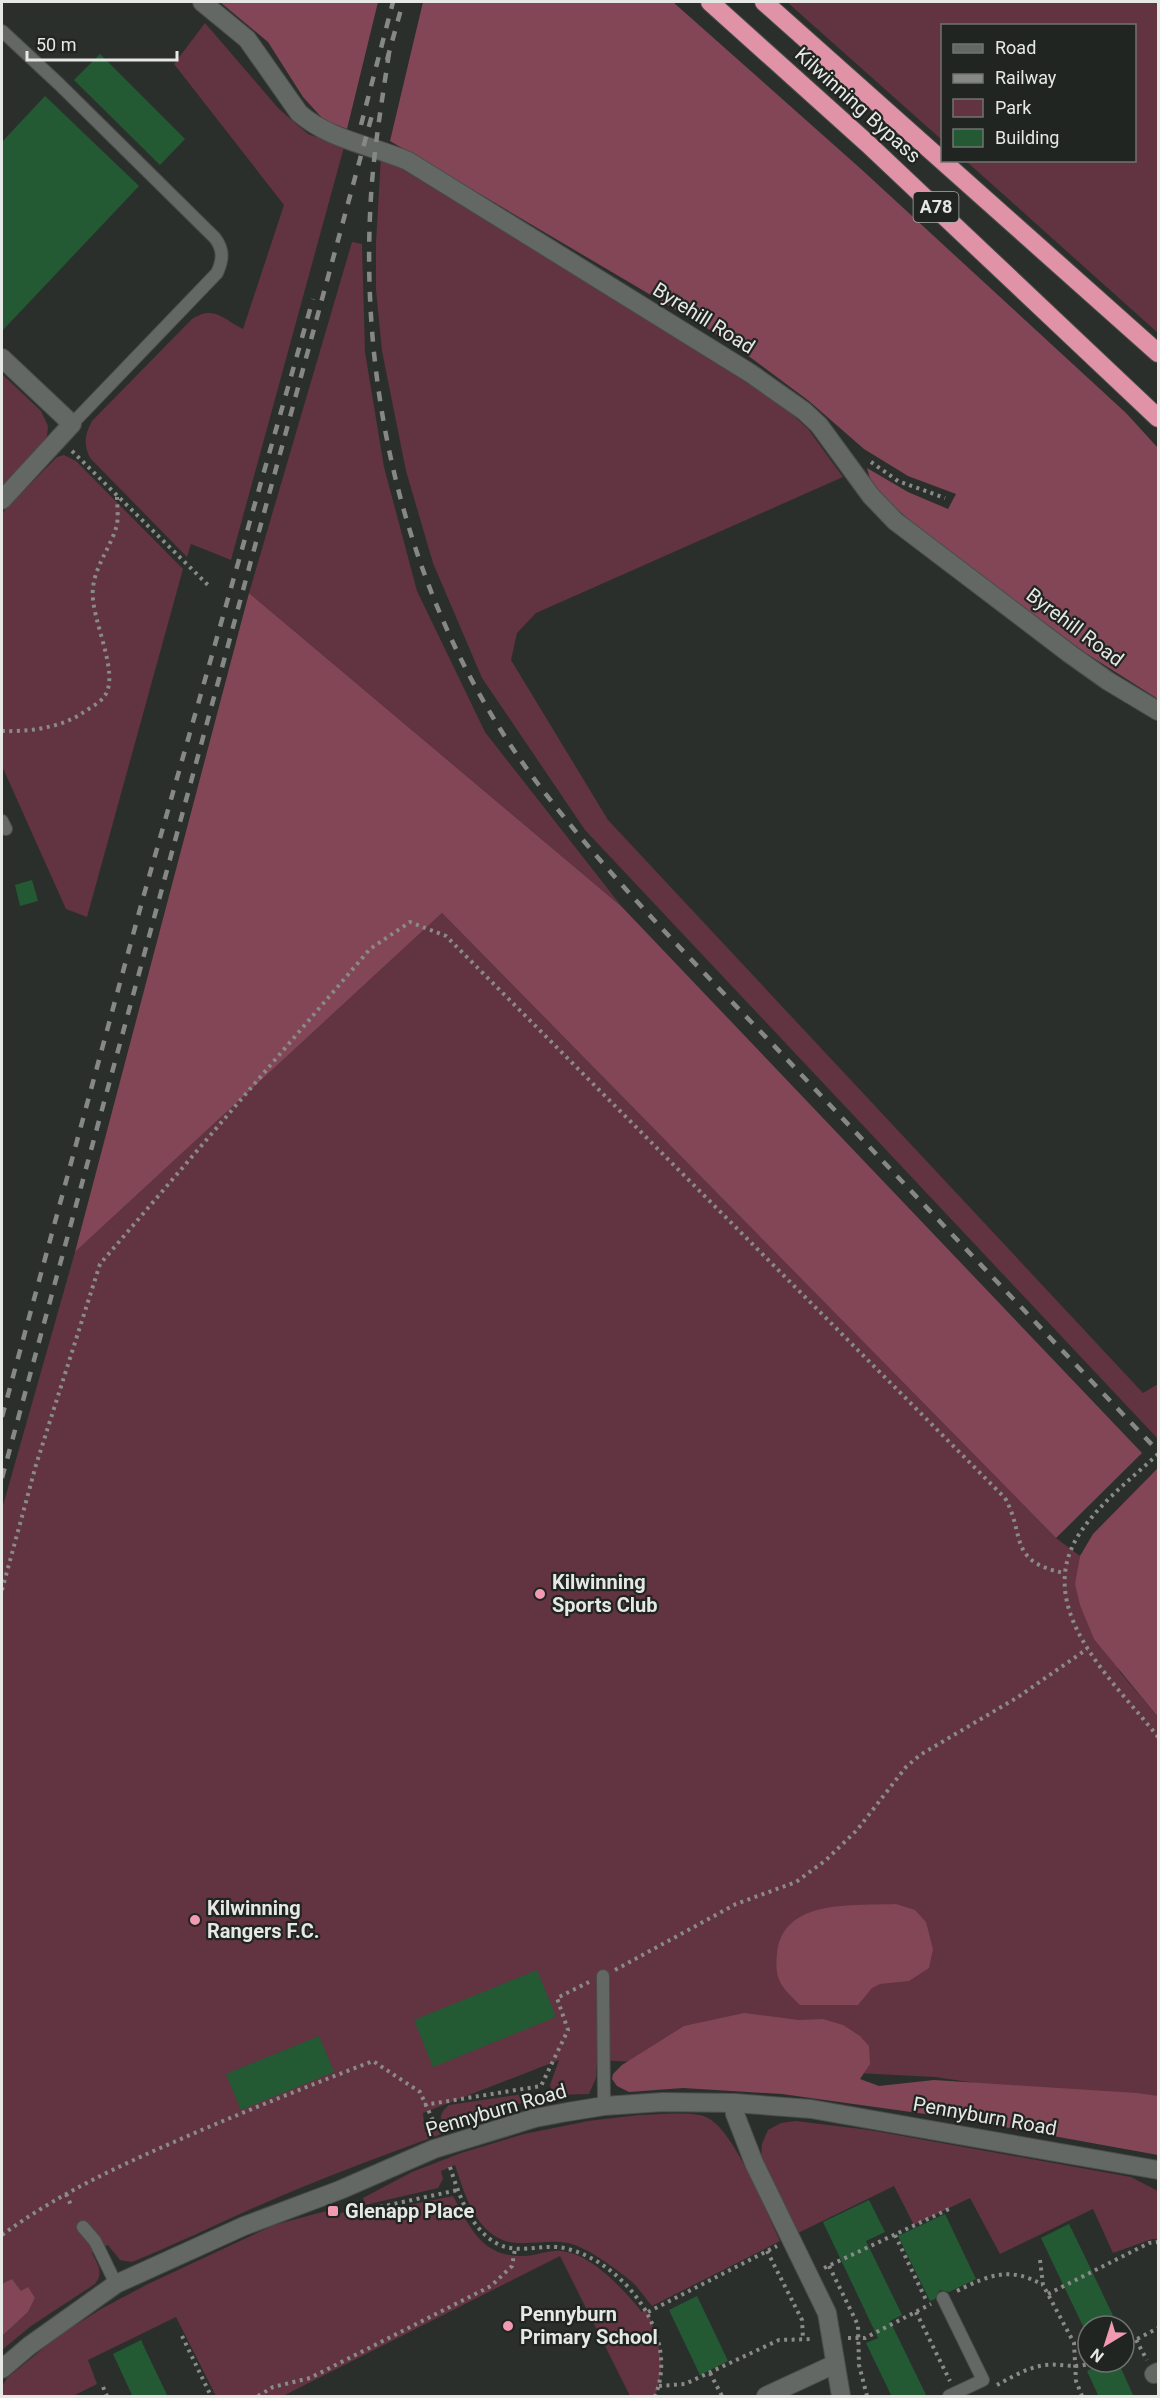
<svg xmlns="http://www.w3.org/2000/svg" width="1160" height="2398" viewBox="0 0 1160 2398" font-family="Roboto,sans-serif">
<rect width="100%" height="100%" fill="#2b2f2c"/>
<g fill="#623340">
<polygon points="787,2 1158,2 1158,333 966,161 1134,160 1134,26 942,26 942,140"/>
<path d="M205 23 279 109 308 134 344 147 231 560 191 544 187 557 90 458C83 444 85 434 92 421L192 319C215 305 222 319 243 329L284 205 174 64Z"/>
<polygon points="381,156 674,336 783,406 808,429 843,477 536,613 517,633 511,660 608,820 1143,1393 1158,1384 1158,1439 585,830 482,678 433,563 406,471 382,351 376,290 376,243"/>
<polygon points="352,242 362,244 365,352 384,467 417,591 485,732 622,907 249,593"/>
<polygon points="2,374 41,411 48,426 47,436 37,450 2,489"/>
<polygon points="64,455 76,461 183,569 87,917 66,909 2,766 2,513 57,457"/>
<path d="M442 913 1056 1538 1080 1556 1076 1584 1120 1672 1158 1717V2110L935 2077 597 2060 596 2078 589 2094 553 2095 550 2085 559 2060 423 2113 425 2132 442 2125C439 2116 442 2111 449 2105L523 2094 526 2101C451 2132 375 2157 300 2188 243 2211 189 2239 132 2262L120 2260 108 2245 92 2253C98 2265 104 2273 95 2284L31 2326 2 2350V2336L28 2312 35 2298 2 2283V1509L75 1252Z"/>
<path d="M639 2115C656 2115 694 2110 708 2118 735 2132 766 2212 780 2241L652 2306C645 2298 639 2288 631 2281 616 2269 587 2247 568 2243 551 2240 534 2244 517 2243 478 2241 465 2196 455 2165L441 2171 443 2179 438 2188 365 2205 363 2198 412 2172 461 2153 524 2134 588 2121Z"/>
<polygon points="796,2121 869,2130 1131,2177 1158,2191 1158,2239 1152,2239 1113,2253 1093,2209 1000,2254 970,2198 914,2225 894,2186 798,2233 761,2159 762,2144 768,2130 781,2123"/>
<path d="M453 2196C471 2229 482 2258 526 2256 540 2255 552 2248 567 2252 594 2257 625 2291 642 2312L646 2309C659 2337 667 2367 655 2396H630L560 2256 283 2396H216L176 2317 88 2360 97 2384 73 2396H2V2386L7 2378 57 2337 101 2309 148 2284 274 2225 330 2210 331 2216 348 2211 350 2217Z"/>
</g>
<g fill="#834657">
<polygon points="220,2 378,2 347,129 324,120 303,97 268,42"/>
<polygon points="423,2 673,2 861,169 1126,413 1158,448 1158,699 1084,652 937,543 881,496 871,482 867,468 908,492 948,509 956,494 908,476 864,449 809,401 727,340 390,141"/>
<polygon points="249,593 622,907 1142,1453 1056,1538 442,913 75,1252"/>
<polygon points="1158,1468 1158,1717 1094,1639 1080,1605 1075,1584 1080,1556 1093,1534"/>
<path d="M896 1904 915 1910 926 1922 933 1949 929 1968 909 1981 880 1984 872 1988 858 2005H800C782 1987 774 1981 777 1954 782 1898 854 1906 896 1904Z"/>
<polygon points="744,2013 799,2020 823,2019 843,2025 860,2036 869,2046 870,2064 860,2079 879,2086 934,2080 1137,2093 1158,2096 1158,2155 954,2118 782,2094 683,2088 629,2092 617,2086 612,2079 613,2074 622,2065 684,2026"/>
<polygon points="12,2279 21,2291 28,2287 35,2298 28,2312 2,2336 2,2284"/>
</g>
<g fill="#235a34">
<polygon points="100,54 185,139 160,165 74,80"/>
<polygon points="45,96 139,186 2,331 2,142"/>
<polygon points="32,880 38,901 20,906 15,885"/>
<polygon points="537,1970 556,2017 433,2067 414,2020"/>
<polygon points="319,2036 334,2072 241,2110 226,2074"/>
<polygon points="869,2200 885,2232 866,2241 902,2315 890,2321 927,2397 892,2397 866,2343 878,2338 823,2222"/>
<polygon points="945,2214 976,2279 949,2292 940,2290 935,2299 930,2301 898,2236"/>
<polygon points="1069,2224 1086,2259 1118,2326 1083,2326 1070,2299 1041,2238"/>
<polygon points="697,2296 728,2361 700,2375 669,2310"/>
<polygon points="141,2340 146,2351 168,2397 133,2397 113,2354"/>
<polygon points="1105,2362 1118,2362 1134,2397 1099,2397 1087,2371"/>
</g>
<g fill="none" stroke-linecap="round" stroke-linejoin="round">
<g stroke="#4a4d4b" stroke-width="14">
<g id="lane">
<path d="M2 31 59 84 215 238C224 250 223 260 217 273L72 424"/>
<polyline points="2,821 6,829"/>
<polyline points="603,1976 604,2106"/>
<polyline points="83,2227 95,2241 116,2284"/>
<polyline points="943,2298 983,2380 949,2396"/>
</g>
</g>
<g stroke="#4a4d4b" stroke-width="20">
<g id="street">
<path d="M202 2 247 39 299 113C330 140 371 145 408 161L750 373 804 411 819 425 871 496 895 521 1070 654 1108 681 1158 711"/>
<polyline points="2,358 72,424 2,500"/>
<polyline points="734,2103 735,2114 754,2163 827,2313 841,2396"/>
<polyline points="1154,2374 1158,2372"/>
<polyline points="766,2396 835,2364"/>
</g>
</g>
<g stroke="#4a4d4b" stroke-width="20">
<polyline id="secondary" points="2,2369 29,2346 116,2284 244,2226 340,2190 434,2149 535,2118 567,2112 604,2106 663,2102 734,2103 811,2109 1158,2170"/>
</g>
<g stroke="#4a4d4b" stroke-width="20">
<g id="highway">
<polyline points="710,2 868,144 1158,418"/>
<polyline points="764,2 1158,353"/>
</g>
</g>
<g stroke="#888b88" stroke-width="4" stroke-dasharray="3 4.5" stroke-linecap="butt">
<polyline points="72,451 210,587"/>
<polyline points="871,462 898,481 945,498"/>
<path d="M2 731C27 732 59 728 81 714 88 709 98 704 103 698 123 676 89 618 93 588 95 566 110 548 116 528 119 519 117 506 117 496"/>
<path d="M1158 1454C1131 1479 1098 1504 1078 1536 1032 1611 1116 1683 1158 1737"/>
<path d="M2 1590 36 1465 100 1264 370 949 410 922 446 936 1005 1498C1026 1536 1007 1561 1064 1573"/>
<polyline points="615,1970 736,1904 796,1882 826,1860 857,1830 906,1767 920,1755 1018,1697 1087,1649"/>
<polyline points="424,2105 541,2086 568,2030 557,1998 589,1982"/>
<path d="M450 2167C459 2195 470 2228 496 2243 519 2256 544 2242 568 2249 626 2264 680 2337 655 2396"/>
<polyline points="66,2194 71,2205"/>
<polyline points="348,2205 352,2213 458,2190"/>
<path d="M2 2235C55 2196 114 2168 174 2142 240 2113 306 2087 373 2061L420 2092 436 2127"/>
<polyline points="895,2235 927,2302"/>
<polyline points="767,2251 802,2320 803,2339"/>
<polyline points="1040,2260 1043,2285 1074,2343 1076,2381 1082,2396"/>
<polyline points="829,2266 858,2325 859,2365 867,2396"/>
<polyline points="824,2268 951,2208"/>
<path d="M957 2291C989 2275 1010 2266 1043 2285"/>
<polyline points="1048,2294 1149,2243 1158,2242"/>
<polyline points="648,2312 777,2246"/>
<polyline points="916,2312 950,2381"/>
<polyline points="182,2336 211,2396"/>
<polyline points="848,2338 865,2338 931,2304"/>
<polyline points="1136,2340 1147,2360"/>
<polyline points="1124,2346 1158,2328"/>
<polyline points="710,2373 722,2396"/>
<path d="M997 2385C1012 2377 1028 2367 1046 2365 1062 2363 1077 2370 1093 2362"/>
<polyline points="659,2386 685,2384 779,2340 814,2339"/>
<polyline points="103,2387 107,2396"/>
<polyline points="258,2396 273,2387 310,2378 491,2286 512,2266 515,2249"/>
</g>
<use href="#lane" stroke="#636864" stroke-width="12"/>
<use href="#street" stroke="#636864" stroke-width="18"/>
<use href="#secondary" stroke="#636864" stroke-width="18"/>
<use href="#highway" stroke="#e093a7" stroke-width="18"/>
<g stroke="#858886" stroke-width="4.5" stroke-dasharray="10 10" stroke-linecap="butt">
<path d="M389 53C382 101 374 148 371 196 358 403 412 617 538 784 611 880 698 966 781 1053 906 1186 1032 1319 1158 1451"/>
<polyline points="387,60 403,2"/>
<polyline points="361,125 393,2"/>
<polyline points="2,1417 143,898 313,299"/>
<polyline points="2,1478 372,115"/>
</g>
</g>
<g fill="#f19ab1" stroke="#212522" stroke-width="2">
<circle cx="540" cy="1594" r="6"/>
<circle cx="195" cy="1920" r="6"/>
<rect x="327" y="2205" width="12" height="12" rx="3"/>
<circle cx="508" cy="2326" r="6"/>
</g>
<g text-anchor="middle" stroke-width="4.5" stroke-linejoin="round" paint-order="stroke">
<rect fill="#212522" stroke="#abaeab" stroke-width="1.5" x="913.5" y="192" width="45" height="30" rx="4.5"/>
<g font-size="18" font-weight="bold" fill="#e6e8e6">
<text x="936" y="213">A78</text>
</g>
<g font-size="20" fill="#e6e8e6" stroke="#212522">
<text transform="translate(858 105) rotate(42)" y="7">Kilwinning Bypass</text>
<text transform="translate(704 318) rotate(32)" y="7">Byrehill Road</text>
<text transform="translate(1075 627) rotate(37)" y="7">Byrehill Road</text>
<text transform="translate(496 2110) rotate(-16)" y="7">Pennyburn Road</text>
<text transform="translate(985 2116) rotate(10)" y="7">Pennyburn Road</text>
</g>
<g font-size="20" font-weight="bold" fill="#e6e8e6" stroke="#212522" text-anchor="start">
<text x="552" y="1589">Kilwinning<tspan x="552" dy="23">Sports Club</tspan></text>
<text x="207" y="1915">Kilwinning<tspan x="207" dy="23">Rangers F.C.</tspan></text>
<text x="345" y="2218">Glenapp Place</text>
<text x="520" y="2321">Pennyburn<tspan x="520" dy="23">Primary School</tspan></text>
</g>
</g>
<rect width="1160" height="2398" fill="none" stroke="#e6e8e6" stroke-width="6"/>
<rect x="941" y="24" width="195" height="138" fill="#212522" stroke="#707370" stroke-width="1.5"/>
<rect x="953" y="44" width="30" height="9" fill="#636864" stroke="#707370" stroke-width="1.5"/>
<text x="995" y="54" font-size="18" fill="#e6e8e6">Road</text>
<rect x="953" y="74" width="30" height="9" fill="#858886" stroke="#707370" stroke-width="1.5"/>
<text x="995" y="84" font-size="18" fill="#e6e8e6">Railway</text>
<rect x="953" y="99" width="30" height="18" fill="#623340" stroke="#707370" stroke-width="1.5"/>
<text x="995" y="114" font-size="18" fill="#e6e8e6">Park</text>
<rect x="953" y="129" width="30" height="18" fill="#235a34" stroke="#707370" stroke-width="1.5"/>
<text x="995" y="144" font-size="18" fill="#e6e8e6">Building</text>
<g transform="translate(1106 2344) rotate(218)"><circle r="28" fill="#212522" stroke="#707370" stroke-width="1.5"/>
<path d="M0-4.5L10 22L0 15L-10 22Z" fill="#f19ab1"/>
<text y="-9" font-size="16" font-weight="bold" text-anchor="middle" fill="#e6e8e6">N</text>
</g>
<path d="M27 51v9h150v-9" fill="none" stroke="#e6e8e6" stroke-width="3"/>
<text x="36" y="51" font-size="18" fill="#e6e8e6" stroke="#212522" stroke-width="4.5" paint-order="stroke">50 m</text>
</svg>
